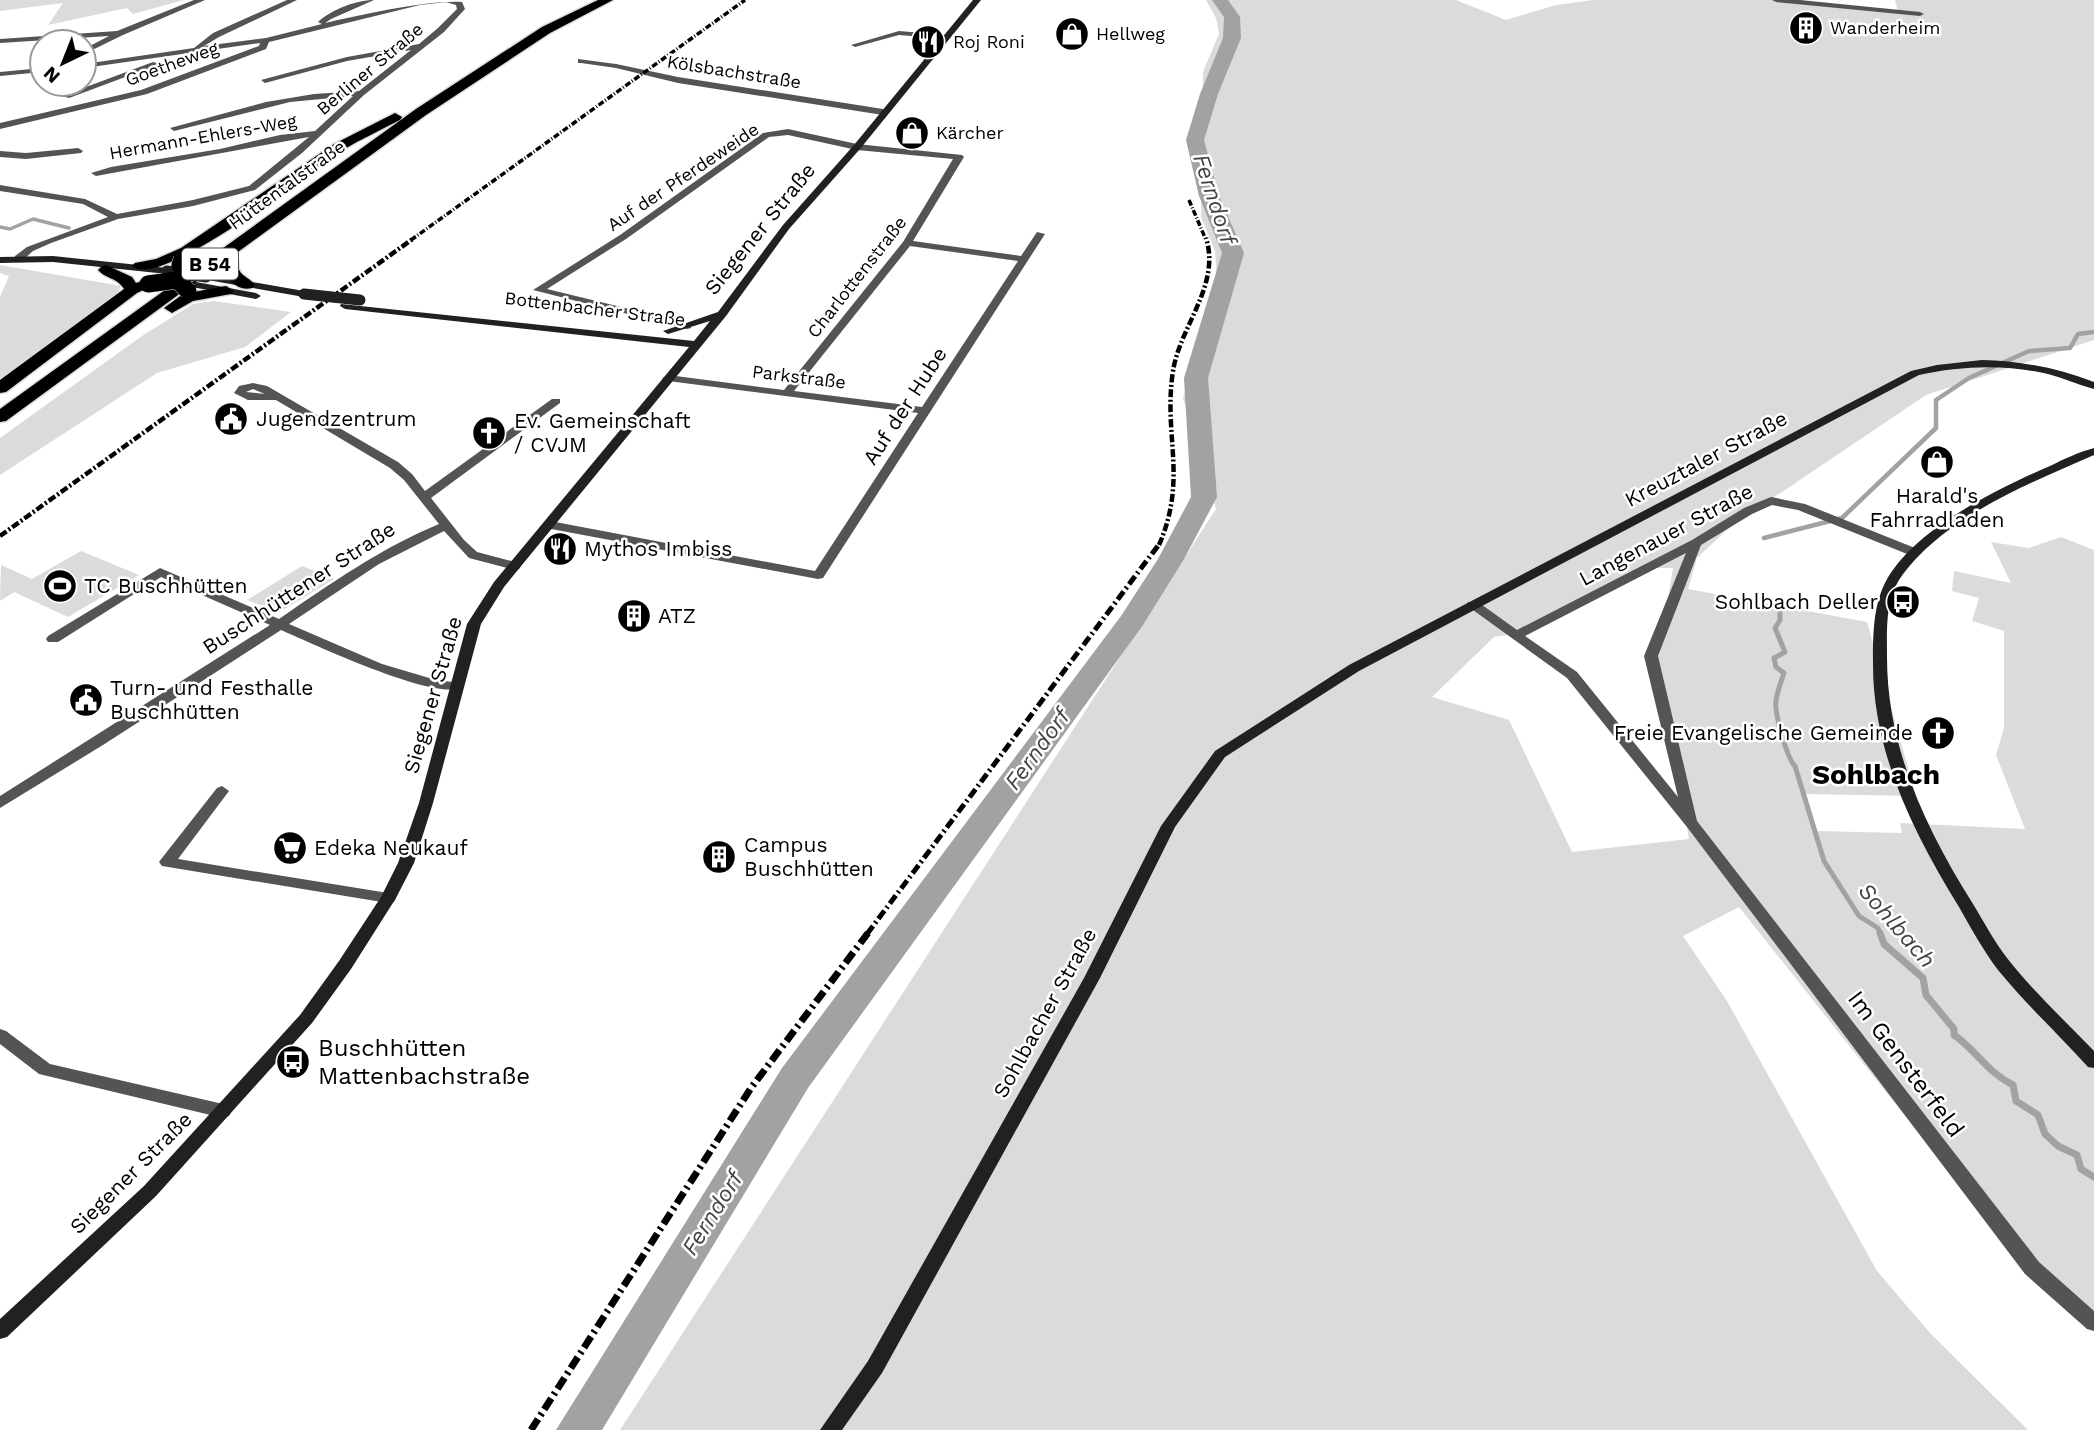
<svg xmlns="http://www.w3.org/2000/svg" width="2094" height="1430" viewBox="0 0 2094 1430" font-family="'Work Sans',sans-serif">
<rect width="100%" height="100%" fill="#fff"/>
<g fill="#dbdbdb" fill-rule="evenodd">
<polygon points="0,0 184,0 133,14 127,8 48,25 63,3 0,11"/>
<path d="M1206 0H1456L1506 20 1556 5 1593 0H1786L1898 12 1895 0H2094V340L1926 395 1730 527 1697 558 1688 589 1867 622 1916 796 1804 794 1816 831 1902 833 1900 823 2025 829 1996 755 2004 728V631L1972 621 1979 598 1952 591 1954 571 2011 583 1991 542 2029 548 2061 537 2094 550V1323L1955 1179 1739 907 1683 936 1727 1001 1877 1271 1930 1333 2028 1430H620L1216 509 1183 398 1217 279 1215 251 1201 217 1203 72 1219 34 1216 18ZM1654 568H1673L1658 658 1689 839 1572 852 1509 720 1432 697 1494 637 1528 632Z"/>
<polygon points="0,265 121,286 115,297 0,379 0,297 9,276 0,273"/>
<polygon points="214,301 291,312 245,347 157,373 0,475 0,438 142,336 193,304"/>
<polygon points="81,551 139,575 68,617 14,592 0,601 1,565 32,579"/>
<polygon points="302,566 334,579 285,609 273,610 247,600"/>
</g>
<g fill="none" stroke-linecap="round" stroke-linejoin="round">
<polyline stroke="#a2a2a2" stroke-width="3.5" points="0,227 10,229 33,219 69,228"/>
<polyline stroke="#a2a2a2" stroke-width="4.5" points="1764,538 1842,518 1936,428 1936,400 1969,378 2029,351 2070,348 2078,334 2094,332"/>
<path stroke="#a2a2a2" stroke-width="5" d="M1780 605V620L1775 628 1785 652 1774 658 1776 667 1784 673C1781 682 1777 692 1776 701 1774 711 1787 759 1795 766L1824 861 1859 916 1878 928 1880 934"/>
<path stroke="#a2a2a2" stroke-width="7" d="M1880 933 1884 944 1923 978 1926 995 1954 1029V1035C1976 1050 1988 1073 2013 1085L2016 1101 2038 1115 2045 1134 2058 1146 2077 1155 2081 1169 2094 1177"/>
<polygon fill="#a2a2a2" fill-rule="evenodd" points="1212,0 1228,0 1240,17 1241,38 1218,94 1204,140 1219,196 1244,253 1208,378 1217,497 1184,559 1143,625 808,1088 602,1430 556,1430 782,1068 1121,616 1158,559 1191,497 1184,378 1222,253 1199,196 1186,140 1200,94 1223,38 1224,17"/>
<g stroke="#dbdbdb" stroke-width="3">
<g id="highway">
<path d="M598 0H613L550 33 426 115 231 257 238 261C237 276 247 275 255 285L252 288C238 292 229 280 222 269L223 262 6 421 0 422V409L416 109 542 27Z"/>
<path d="M395 113 402 117 400 120C381 130 361 139 343 150 313 169 159 292 132 266L135 263 156 259 181 248 334 144Z"/>
<path d="M106 265 132 277 136 283 148 279 156 284 137 293 6 392 0 393V380L124 289C118 278 106 279 98 270L101 267Z"/>
<polygon points="226,286 234,291 231,294 193,301 172,313 164,308 183,294"/>
</g>
</g>
<g fill="#545454" fill-rule="evenodd">
<polygon points="194,0 205,0 123,35 84,54 84,49 109,36 0,43 0,39 117,31"/>
<path d="M287 0H297L219 37 204 46 266 38 322 24 318 22C331 10 356 0 374 0L331 19 325 23C361 15 426 0 462 2L465 9 444 32 364 95 302 153 255 190 193 206 118 219 51 243 33 251 23 260H15V256L27 247 108 217 83 204 0 191V185L85 199 117 214 193 200 249 186 309 137 96 176 91 173 111 167 220 149 280 135 315 131 353 96 290 102 174 131 170 128 266 102 314 94 359 91 411 50 347 61 265 83 261 80 347 57 419 44 438 28 457 9 456 5 446 2 420 5 269 42 266 49 147 94 0 129V123L141 90 259 46 260 43 84 68V64L194 48 213 33Z"/>
<polygon points="1772,0 1800,0 1920,12 1924,14 1920,16 1776,2"/>
<polygon points="899,31 947,35 951,37 947,39 899,35 855,47 851,45"/>
<polygon points="578,59 616,64 678,77 883,109 887,112 883,115 678,83 616,68 581,63 578,63"/>
<polygon points="153,62 160,64 69,98 62,96"/>
<polygon points="42,68 42,72 0,76 0,72"/>
<path d="M788 129 857 144 962 155 964 157 913 241 1021 256 1037 232 1045 234 823 578 818 579 546 528 544 525 550 521 815 571 918 413 668 381 662 378 668 375 784 390 903 242 953 159 857 150 788 135 769 137 626 239 547 289 691 324V328L687 329 533 290 620 235 763 133ZM910 246 1018 261 922 407 794 391Z"/>
<polygon points="78,148 83,151 81,153 26,159 0,157 0,151 26,153"/>
<path d="M253 383 267 386 398 462 412 474 425 491 552 399H560V403L431 498 464 540 477 552 519 563 521 566 519 569 515 570 469 558 444 531 379 564 289 624 382 664 436 680 461 683 463 686C442 705 309 642 281 630L103 745 0 808V796L270 625 161 577 58 642H48L46 639 48 636 160 568 279 619C330 584 381 548 439 524L404 480 390 468 276 400H248L234 393 239 386ZM253 389 265 394 246 392Z"/>
<path d="M1771 497 1805 504 1920 550 1922 553 1916 557 1912 556 1798 510 1772 505 1752 514 1701 545 1658 656 1697 821 2039 1262 2094 1311V1331L2087 1329 2025 1274 1687 827 1567 678 1466 605 1468 602H1478L1517 630 1692 540 1744 508ZM1686 553 1644 656 1678 797 1577 672 1525 636Z"/>
<polygon points="222,786 229,791 178,859 388,893 394,894 396,898 394,902 388,903 162,866 159,862 162,858 217,788"/>
<polygon points="0,1029 6,1031 50,1064 223,1104 229,1106 232,1111 229,1116 223,1118 39,1074 0,1044"/>
</g>
<g fill="#212121" fill-rule="evenodd">
<polygon points="973,0 981,0 860,149 789,229 726,316 504,587 481,624 433,803 414,863 396,898 351,969 312,1023 156,1196 7,1337 0,1339 0,1319 144,1186 300,1015 339,961 381,897 398,863 419,803 467,624 494,582 689,347 345,309 340,306 341,304 694,341 710,321 668,334 663,331 718,312 783,225 854,145"/>
<polygon points="53,256 167,268 172,271 167,274 53,262 0,263 0,257"/>
<polygon points="206,274 304,291 309,294 304,297 202,279 202,275"/>
<polygon points="196,282 256,293 261,296 256,299 192,287 192,283"/>
<path d="M1982 360C2021 361 2058 368 2094 382V389C2078 385 2064 378 2048 374 2005 364 1961 366 1919 375L1359 671 1225 757 1175 827 1100 978 882 1373 842 1430H820L868 1361 1084 978 1161 826 1215 751 1349 665 1911 371 1937 365Z"/>
<path d="M2094 448V455C2028 484 1941 518 1899 580 1885 601 1887 633 1887 657 1887 748 1926 829 1973 904 1984 922 1994 941 2007 958 2033 991 2065 1021 2094 1051V1068L2088 1067C2058 1034 2026 1004 1998 970 1983 950 1971 928 1959 907 1913 832 1872 751 1873 661 1873 636 1873 607 1885 583 1912 530 1997 489 2050 466 2064 459 2079 452 2094 448Z"/>
</g>
<use href="#highway" fill="#000" fill-rule="evenodd"/>
<g stroke="#000" stroke-width="3.5" stroke-dasharray="6 2 1 2" stroke-linecap="butt">
<polyline points="1189,200 1206,240"/>
<polyline points="411,240 745,0"/>
</g>
<g stroke="#000" stroke-width="4.5" stroke-dasharray="8 2.5 2 2.5" stroke-linecap="butt">
<polyline points="0,536 414,238"/>
<path d="M1159 545C1188 478 1163 436 1173 371 1180 326 1221 285 1206 238"/>
</g>
<polyline stroke="#000" stroke-width="5" stroke-dasharray="10 3.5 2 3.5" stroke-linecap="butt" points="867,934 1160,543"/>
<polyline stroke="#000" stroke-width="7" stroke-dasharray="13 4.5 2.5 4.5" stroke-linecap="butt" points="531,1430 751,1088 868,933"/>
<g stroke="#dbdbdb" stroke-width="18" stroke-linecap="butt">
<g id="highway-bridge">
<polyline points="182,259 180,265 186,274 224,264"/>
<polyline points="148,284 177,280 188,291"/>
</g>
</g>
<g stroke="#212121" stroke-width="11">
<polyline points="167,271 206,277"/>
<polyline points="304,294 360,300"/>
</g>
<use href="#highway-bridge" stroke="#000" stroke-width="17"/>
</g>
<defs>
<g id="building-disc" transform="scale(1.75)"><circle r="9.5" fill="#000" stroke="#fff"/><path d="M-4-6H4V6H1V3H-1V6H-4ZM-2.5-4.3h1.7v1.8h-1.7ZM.8-4.3h1.7v1.8H.8ZM-2.5-1h1.7V.8h-1.7ZM.8-1h1.7V.8H.8Z" fill="#fff"/></g>
<g id="shop-disc" transform="scale(1.75)"><circle r="9.5" fill="#000" stroke="#fff"/><path d="M-5-2.5h2.3a2.7 3.5 0 0 1 5.4 0H5L5.5 6h-11ZM-1.5-2.5h3a1.5 2.3 0 0 0-3 0Z" fill="#fff"/></g>
<g id="restaurant-disc" transform="scale(1.75)"><circle r="9.5" fill="#000" stroke="#fff"/><path d="M-5-6h1v4h1v-4h1v4h1v-4h1v5L-1.5 .5V6h-2V.5L-5-1ZM5-6V6H3V1.5H1.5Q1.5-4 5-6Z" fill="#fff"/></g>
<g id="civic-disc" transform="scale(1.75)"><circle r="9.5" fill="#000" stroke="#fff"/><path d="M-.6-6.5H3V-4.5H.6V-3L4-1V1h2V6H-6V1h2V-1L-.6-3ZM-1.2 2.5V6h2.4V2.5Z" fill="#fff"/></g>
<g id="church-disc" transform="scale(1.75)"><circle r="9.5" fill="#000" stroke="#fff"/><path d="M-1.2-6h2.4v3.5h3.3v2.4h-3.3V6h-2.4V-.1h-3.3v-2.4h3.3Z" fill="#fff"/></g>
<g id="stadium-disc" transform="scale(1.75)"><circle r="9.5" fill="#000" stroke="#fff"/><path d="M0-5a6.5 5 0 1 0 0 10a6.5 5 0 1 0 0-10ZM-3.5-1.8h7v3.6h-7Z" fill="#fff"/></g>
<g id="bus-disc" transform="scale(1.75)"><circle r="9.5" fill="#000" stroke="#fff"/><path d="M-5-6H5V4H4V6H2V4H-2V6H-4V4H-5ZM-3.5-4V0h7V-4ZM-3.5 1.2v1.5H-2V1.2ZM2 1.2v1.5H3.5V1.2Z" fill="#fff"/></g>
<g id="supermarket-disc" transform="scale(1.75)"><circle r="9.5" fill="#000" stroke="#fff"/><path d="M-6-5.5h2.5l.6 2H6L4.5 2H-2.5L-4.4-4H-6ZM-1.5 3.2a1.3 1.3 0 1 0 .1 0ZM3 3.2a1.3 1.3 0 1 0 .1 0Z" fill="#fff"/></g>
</defs>
<g fill-rule="evenodd">
<use href="#building-disc" x="1806" y="28"/>
<use href="#shop-disc" x="1072" y="34"/>
<use href="#restaurant-disc" x="928" y="42"/>
<use href="#shop-disc" x="912" y="133"/>
<use href="#civic-disc" x="231" y="419"/>
<use href="#church-disc" x="489" y="433"/>
<use href="#shop-disc" x="1937" y="462"/>
<use href="#restaurant-disc" x="560" y="549"/>
<use href="#stadium-disc" x="60" y="586"/>
<use href="#bus-disc" x="1903" y="602"/>
<use href="#building-disc" x="634" y="616"/>
<use href="#civic-disc" x="86" y="700"/>
<use href="#church-disc" x="1938" y="733"/>
<use href="#supermarket-disc" x="290" y="848"/>
<use href="#building-disc" x="719" y="857"/>
<use href="#bus-disc" x="293" y="1062"/>
</g>
<g text-anchor="middle" stroke-width="5" stroke-linejoin="round" paint-order="stroke">
<g font-size="18" fill="#000" stroke="#fff" text-anchor="start">
<text x="1830" y="34">Wanderheim</text>
<text x="1096" y="40">Hellweg</text>
<text x="953" y="48">Roj Roni</text>
<text x="936" y="139">Kärcher</text>
</g>
<g font-size="18" fill="#000" stroke="#fff">
<text transform="translate(172 64) rotate(-20)" y="6">Goetheweg</text>
<text transform="translate(370 69) rotate(-40)" y="6">Berliner Straße</text>
<text transform="translate(734 72) rotate(9)" y="6">Kölsbachstraße</text>
<text transform="translate(203 137) rotate(-10)" y="6">Hermann-Ehlers-Weg</text>
<text transform="translate(683 177) rotate(-34)" y="6">Auf der Pferdeweide</text>
<text transform="translate(287 185) rotate(-36)" y="6">Hüttentalstraße</text>
<text transform="translate(857 277) rotate(-52)" y="6">Charlottenstraße</text>
<text transform="translate(595 309) rotate(7)" y="6">Bottenbacher Straße</text>
<text transform="translate(799 377) rotate(7)" y="6">Parkstraße</text>
</g>
<rect fill="#fff" stroke="#4c4c4c" stroke-width="2" x="182" y="248.5" width="56" height="31" rx="5"/>
<g font-size="19" font-weight="bold" fill="#000">
<text x="210" y="271">B 54</text>
</g>
<g font-size="21" fill="#000" stroke="#fff">
<text transform="translate(760 229) rotate(-51)" y="7">Siegener Straße</text>
<text transform="translate(905 406) rotate(-57)" y="7">Auf der Hube</text>
<text transform="translate(1706 459) rotate(-28)" y="7">Kreuztaler Straße</text>
<text transform="translate(1666 535) rotate(-28)" y="7">Langenauer Straße</text>
<text transform="translate(299 588) rotate(-33)" y="7">Buschhüttener Straße</text>
<text transform="translate(433 695) rotate(-74)" y="7">Siegener Straße</text>
<text transform="translate(1045 1013) rotate(-61)" y="7">Sohlbacher Straße</text>
<text transform="translate(131 1173) rotate(-45)" y="7">Siegener Straße</text>
</g>
<g font-size="21" fill="#000" stroke="#fff" text-anchor="start">
<text x="256" y="426">Jugendzentrum</text>
<text x="514" y="428">Ev. Gemeinschaft<tspan x="514" dy="24">/ CVJM</tspan></text>
<text x="1937" y="503" text-anchor="middle">Harald's<tspan x="1937" dy="24">Fahrradladen</tspan></text>
<text x="584" y="556">Mythos Imbiss</text>
<text x="84" y="593">TC Buschhütten</text>
<text x="1878" y="609" text-anchor="end">Sohlbach Deller</text>
<text x="658" y="623">ATZ</text>
<text x="110" y="695">Turn- und Festhalle<tspan x="110" dy="24">Buschhütten</tspan></text>
<text x="1913" y="740" text-anchor="end">Freie Evangelische Gemeinde</text>
<text x="744" y="852">Campus<tspan x="744" dy="24">Buschhütten</tspan></text>
<text x="314" y="855">Edeka Neukauf</text>
</g>
<g font-size="23" font-style="italic" fill="#434343" stroke="#fff">
<text transform="translate(1215 199) rotate(72)" y="8">Ferndorf</text>
<text transform="translate(1037 749) rotate(-54)" y="8">Ferndorf</text>
<text transform="translate(1897 925) rotate(49)" y="8">Sohlbach</text>
<text transform="translate(712 1213) rotate(-58)" y="8">Ferndorf</text>
</g>
<g font-size="24" fill="#000" stroke="#fff" text-anchor="start">
<text x="318" y="1056">Buschhütten<tspan x="318" dy="28">Mattenbachstraße</tspan></text>
</g>
<g font-size="24" fill="#000" stroke="#fff">
<text transform="translate(1906 1064) rotate(53)" y="8">Im Gensterfeld</text>
</g>
<g font-size="28" font-weight="bold" fill="#000" stroke="#fff">
<text x="1876" y="784">Sohlbach</text>
</g>
</g>
<g transform="translate(63 63) rotate(223)"><circle r="33" fill="#ffffff" stroke="#999999" stroke-width="2"/>
<path d="M0-5L12 26L0 18L-12 26Z" fill="#000000"/>
<text y="-10" font-size="19" font-weight="bold" text-anchor="middle" fill="#000000">N</text>
</g>
</svg>
